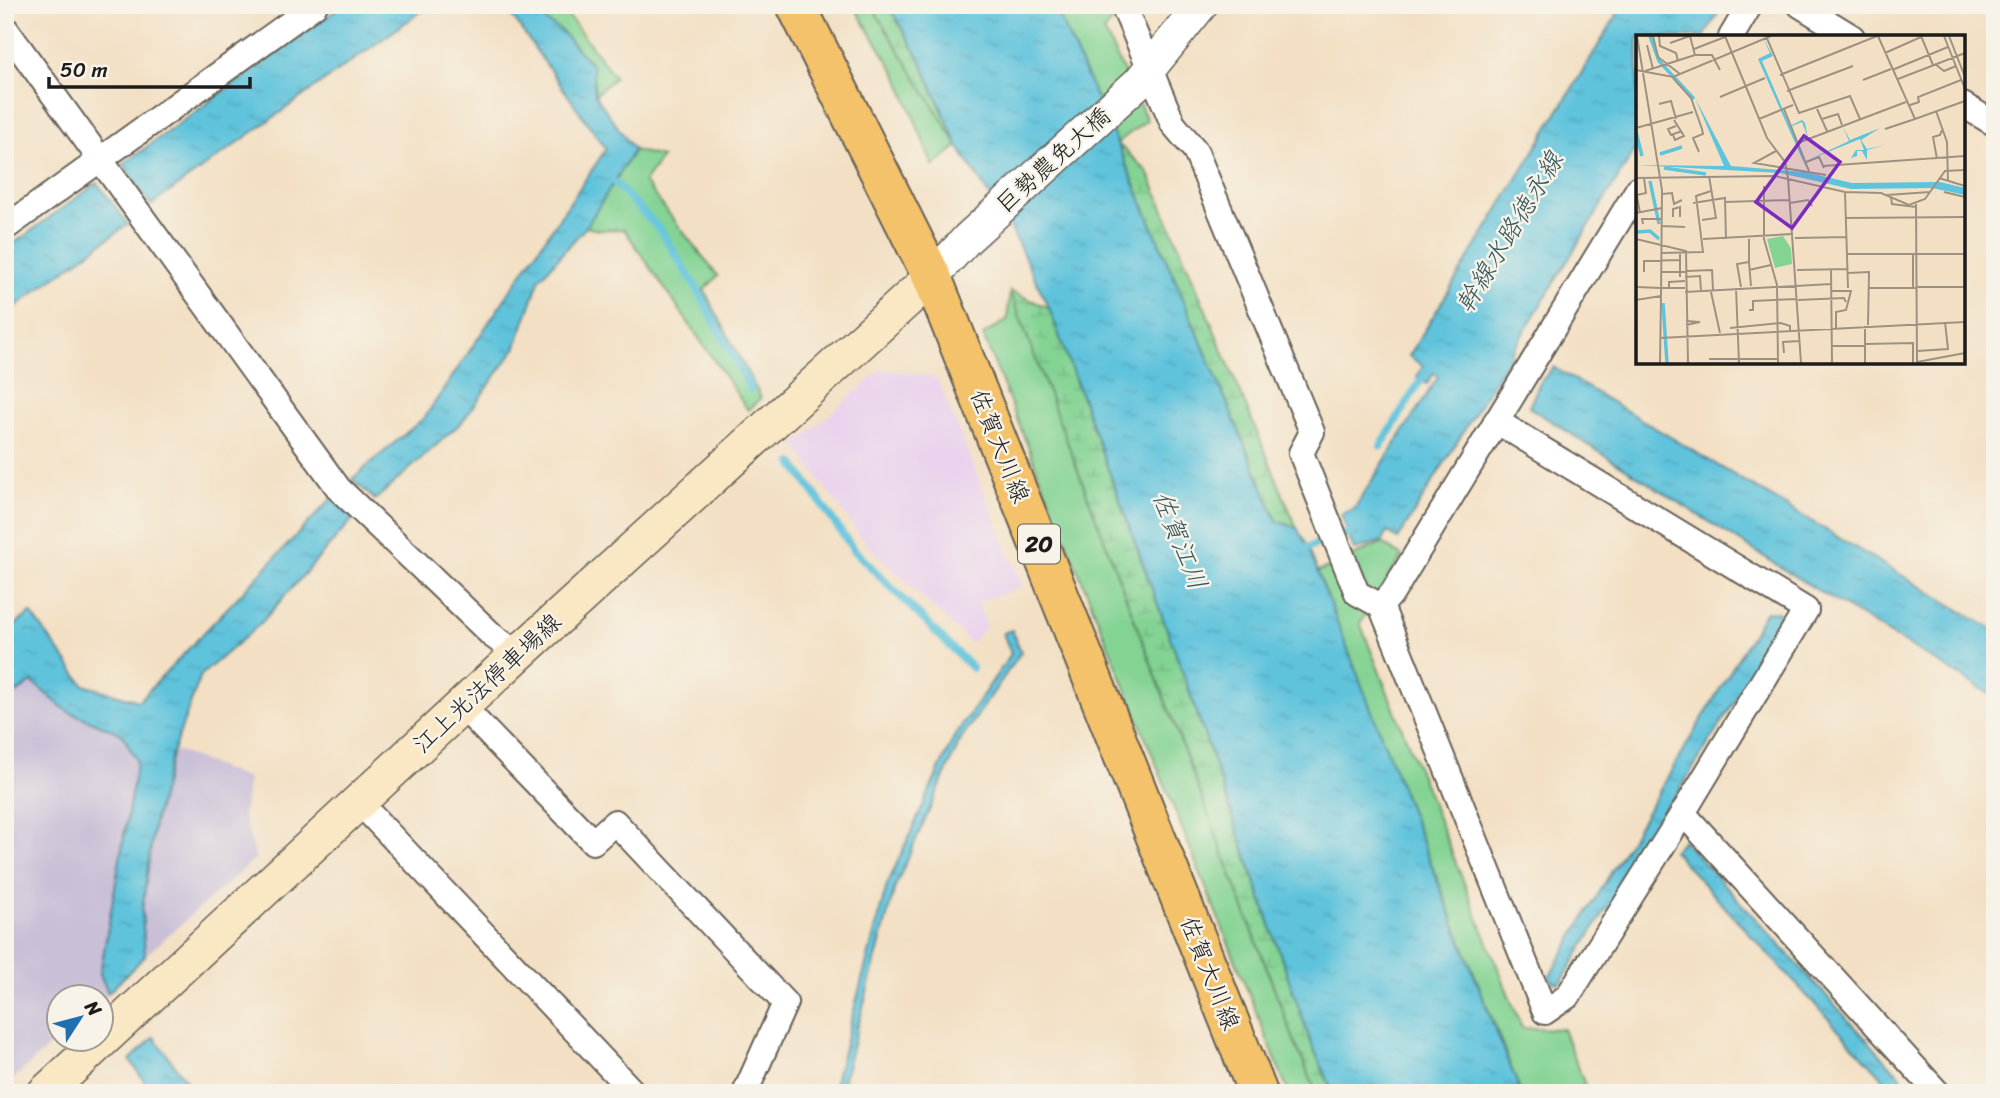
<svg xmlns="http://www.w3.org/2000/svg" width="2000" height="1098" viewBox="0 0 2000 1098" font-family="Sriracha,'Klee One',sans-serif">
<defs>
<pattern id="wetland-marsh" width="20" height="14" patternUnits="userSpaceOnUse" patternTransform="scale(1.75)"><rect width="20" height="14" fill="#83d393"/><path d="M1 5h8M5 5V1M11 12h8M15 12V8" fill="none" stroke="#71b57e"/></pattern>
<pattern id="water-ripples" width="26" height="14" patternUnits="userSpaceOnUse" patternTransform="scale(1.75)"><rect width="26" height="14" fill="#5ec3dc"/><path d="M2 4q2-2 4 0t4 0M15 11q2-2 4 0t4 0" fill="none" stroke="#51a7bc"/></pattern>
</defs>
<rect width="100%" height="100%" fill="#f7f3e8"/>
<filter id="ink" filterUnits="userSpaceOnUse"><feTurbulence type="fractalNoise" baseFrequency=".0143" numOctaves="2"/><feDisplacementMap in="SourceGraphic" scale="14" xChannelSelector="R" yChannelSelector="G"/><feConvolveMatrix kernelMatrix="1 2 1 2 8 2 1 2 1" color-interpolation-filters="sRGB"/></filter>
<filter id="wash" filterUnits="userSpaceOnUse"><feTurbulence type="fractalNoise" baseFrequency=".00686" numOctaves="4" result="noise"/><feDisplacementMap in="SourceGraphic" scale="28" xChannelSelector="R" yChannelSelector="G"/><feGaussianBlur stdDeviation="1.57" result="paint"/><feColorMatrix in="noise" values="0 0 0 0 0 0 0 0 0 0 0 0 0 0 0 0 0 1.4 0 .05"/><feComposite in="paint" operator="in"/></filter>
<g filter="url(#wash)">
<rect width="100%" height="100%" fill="#f3e0c4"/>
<polygon fill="#e9d2ed" points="882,369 937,378 1023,587 978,602 986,627 971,643 866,544 795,445"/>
<g fill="#c9bfd7">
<polygon points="32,682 67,711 122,734 137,761 100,974 108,993 102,999 102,996 60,996 59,1037 5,1087 5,701"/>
<polygon points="178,751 248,779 243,815 256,858 145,956 142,911 154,824 172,754"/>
</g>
<g fill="#83d393" stroke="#507858" stroke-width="2">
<polygon points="534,5 560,5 615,77 595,95 592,65 560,30 547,22"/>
<polygon points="853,5 888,5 920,59 958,146 933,166 898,77"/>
<polygon points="1054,5 1112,5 1118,15 1104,31 1147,120 1117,143"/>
<polygon points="634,150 662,157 644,182 718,276 704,290 761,398 748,410 624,229 599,230 586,227"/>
<polygon points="1010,291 1295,1043 1317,1093 1289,1093 983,335 1007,320"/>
<polygon points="1382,543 1402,556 1360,623 1522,1028 1563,1029 1588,1093 1521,1093 1317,572"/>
</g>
<g fill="url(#wetland-marsh)" stroke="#507858" stroke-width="2">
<polygon points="871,5 888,5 920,59 958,146"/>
<polygon points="1117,143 1148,172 1297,528 1277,521"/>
<polygon points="1010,291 1049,308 1183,673 1310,1040 1333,1093 1317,1093 1295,1043"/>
</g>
<g fill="url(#water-ripples)" stroke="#3d707c" stroke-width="2">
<polygon points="343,5 430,5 151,205 123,164"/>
<polygon points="504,5 534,5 547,22 560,30 592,65 595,95 634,150 586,227 540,278 515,349 462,422 375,500 352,479 425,417 606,149"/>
<polygon points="888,5 1054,5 1117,143 1277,521 1297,528 1308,547 1497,1034 1521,1093 1333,1093 1310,1040 1183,673 1049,308 1013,233 958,146 920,59"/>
<polygon points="1623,5 1723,5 1704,37 1638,37 1638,145 1398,539 1387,532 1382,541 1354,550 1341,514 1354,509 1438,377 1434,373 1427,384 1417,377 1423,366 1409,356"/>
<polygon points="97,183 128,224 5,314 5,250"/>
<polygon points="1553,367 1995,631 1995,697 1799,579 1529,407 1539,384"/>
<polygon points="332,498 353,519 260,624 201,675 172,754 154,824 142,911 145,956 108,993 100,974 137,761 122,734 67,711 32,682 5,701 5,632 31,613 84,685 139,701"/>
<polygon points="1766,611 1777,612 1784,621 1560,984 1548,979"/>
<polygon points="1012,630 1021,652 960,741 895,887 840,1093 832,1093 887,885 954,737 1011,654 1003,633"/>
<polygon points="1683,840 1916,1093 1897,1093 1673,851"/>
<polygon points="154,1037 195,1093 152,1093 130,1060"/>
</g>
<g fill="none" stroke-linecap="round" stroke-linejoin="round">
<g stroke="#5ec3dc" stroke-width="8">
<polyline points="614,182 660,230 699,292 751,389"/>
<polyline points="1381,446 1426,371"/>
<polyline points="793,463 853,549 972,668"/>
<polyline points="1298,551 1348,533 1357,527"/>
</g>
</g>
</g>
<g filter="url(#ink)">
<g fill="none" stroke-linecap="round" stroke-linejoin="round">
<g stroke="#676157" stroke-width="28">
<g id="minor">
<polyline points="1123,5 1173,124 1195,150 1312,432 1301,453 1357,593 1381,606 1545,1012 1568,996 1683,813 1806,610 1496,421"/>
<polyline points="1800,5 1852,37"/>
<polyline points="5,28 339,489 493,636 518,654"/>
<polyline points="1731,37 1750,5"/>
<polyline points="1963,105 1995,124"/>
<polyline points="5,228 315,5"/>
<polyline points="1381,606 1393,592 1638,189"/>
<polyline points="462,706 593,842 615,822 785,1003 745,1093"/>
<polyline points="358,801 634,1093"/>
<polyline points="1683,813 1938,1093"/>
</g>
</g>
<g stroke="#676157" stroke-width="35">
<polyline id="tertiary" points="932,277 968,238 1139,82 1201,5"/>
</g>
<g stroke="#676157" stroke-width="38">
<polyline id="secondary" points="45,1093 518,654 932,277"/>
</g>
<g stroke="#676157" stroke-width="42">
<polyline id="primary" points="796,5 932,277 1258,1093"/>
</g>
<use href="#minor" stroke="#fff" stroke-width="24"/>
<use href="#tertiary" stroke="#fff" stroke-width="32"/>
<use href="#secondary" stroke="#fae7c3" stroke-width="35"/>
<use href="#primary" stroke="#f3c26a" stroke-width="38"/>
</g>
</g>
<g text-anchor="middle" stroke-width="5" stroke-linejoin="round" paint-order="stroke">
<rect fill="#f7f3e8" stroke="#5e5c59" stroke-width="2" x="1018" y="524.5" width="42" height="39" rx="5"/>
<g font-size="23" font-weight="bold" fill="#1c1c1c">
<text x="1039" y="552">20</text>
</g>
<g font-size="24" fill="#1c1c1c" stroke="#f7f3e8">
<text transform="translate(1053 160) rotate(-42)" y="8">巨勢農免大橋</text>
<text transform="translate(1000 446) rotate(68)" y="8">佐賀大川線</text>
<text transform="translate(487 683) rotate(-43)" y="8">江上光法停車場線</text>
<text transform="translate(1210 973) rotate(68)" y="8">佐賀大川線</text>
</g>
<g font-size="26" font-style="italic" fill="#33565f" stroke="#f7f3e8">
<text transform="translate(1509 232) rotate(-59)" y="9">幹線水路徳永線</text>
<text transform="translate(1180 540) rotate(68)" y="9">佐賀江川</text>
</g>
</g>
<g transform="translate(1636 35)">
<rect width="329" height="329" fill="#f3e0c4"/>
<path d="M147 201 155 213 156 229 139 233 131 204Z" fill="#83d393"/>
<path d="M126 1 137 21 126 26 154 91 166 85 169 88 172 103 166 87 156 91 171 135 122 24 134 18ZM59 63 95 131 169 137 216 148 304 147 329 153V160L296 153 215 154 144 138 0 130 88 131ZM207 92 214 105 244 93 225 105 231 114 250 110 231 115V125L226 116H221V121L215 123 220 115H228L224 104 170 126 213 106Z" fill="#5ec3dc"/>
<path fill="none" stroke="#5ec3dc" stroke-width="3.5" d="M14 1 23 26 58 64M0 97 6 121M24 119 46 112M28 133 70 139M14 146 23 189M1 197 14 196 23 204M27 268 31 328"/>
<path fill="none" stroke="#9d9281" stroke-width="2" d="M17 1 22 22 44 39M23 1 24 11 40 18 42 26M89 1 131 103 149 127 152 143M130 1 163 78 214 61 224 84M242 1 279 84 329 66M285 1 297 30M308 1 329 54M313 1 329 42M34 8 54 1M11 10 17 34M58 14 89 2M249 18 285 2M59 20H76L84 35M299 29 308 36 320 31M0 35 37 42 135 1M256 35 312 12M9 36 59 20 54 1M144 40 241 1M37 43 55 63 66 94 67 99 57 103 63 117M262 44 329 18M227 45 255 34M151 56 217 31M84 62 129 43M23 69 35 66 40 84M274 70 283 67 282 62 325 45M148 74 173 136M181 74 191 96M300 76 311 107 312 147M123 84 157 70M186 84 202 79 206 90M40 91 32 94 35 100 46 96M0 93 57 77M249 94 279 84M37 100 39 105 48 101 38 85M0 104V126M162 108 270 67M140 116 118 128 190 140M301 124 297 102 304 100 307 93M170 127 183 122 188 133M187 131 329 121M0 143 139 141 209 157 245 158 273 170 289 164 309 136 329 135M152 143 165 328M303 143 329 151M128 151V204L141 250 142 328M0 156 4 178M209 157 212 253M308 157 329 162M26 159 36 158 38 169 46 165M1 160 10 158 8 143M251 160 294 157M255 163 256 169 280 172M89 167 154 165M57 168 89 163 90 204M154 168 172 165 176 171M280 169 281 328M0 178 26 173M37 182V174L44 172V182M209 183 329 182M66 185 80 183 73 141M7 189 6 184H26M26 191 49 192M159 203 211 202M0 204 50 216 52 328M67 204 157 199M113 204V227M26 218 67 217 60 161 75 156M211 219H329M277 219V253M195 234 196 328M113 235 135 230M161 235 212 234M8 237V226L44 225M25 237 76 235 77 255M212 238 233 237 232 290M44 242V218M49 242 64 241 65 255M0 252 25 253M105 252 101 229 113 227 115 251M281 252H329M25 253H49M33 253V247L49 246M100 253 103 328M233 253H281M195 256H215L210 275 200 277V294M49 257 195 249M75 257 84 298M0 265 25 261 26 155 1 1M162 265 208 263 210 267M113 275H117V266L161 264M50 290 64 287 50 286M229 291V328M94 293 145 288 154 291V296M24 303 329 287M229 309 277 308V328M196 311H229M281 316 312 314 309 287M148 318 147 307 163 306M73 324H142M281 327 329 318M24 328 25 261"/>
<path fill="#7b2cbf" fill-opacity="0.15" stroke="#7b2cbf" stroke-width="3.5" d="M168 101 204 127 156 193 120 167Z"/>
<rect width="329" height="329" fill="none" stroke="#1c1c1c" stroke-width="3.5"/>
</g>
<rect width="2000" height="1098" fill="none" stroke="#f7f3e8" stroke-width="28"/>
<g transform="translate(80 1018) rotate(54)"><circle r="33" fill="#f7f3e8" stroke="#9f9d96" stroke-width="2"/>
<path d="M0-5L12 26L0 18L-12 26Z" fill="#1f6fb2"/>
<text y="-10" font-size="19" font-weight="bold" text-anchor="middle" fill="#1c1c1c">N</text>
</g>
<path d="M49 77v10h201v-10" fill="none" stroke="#1c1c1c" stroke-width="3.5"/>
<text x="60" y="77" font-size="21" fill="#1c1c1c" stroke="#f7f3e8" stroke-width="5" paint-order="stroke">50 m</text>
</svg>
